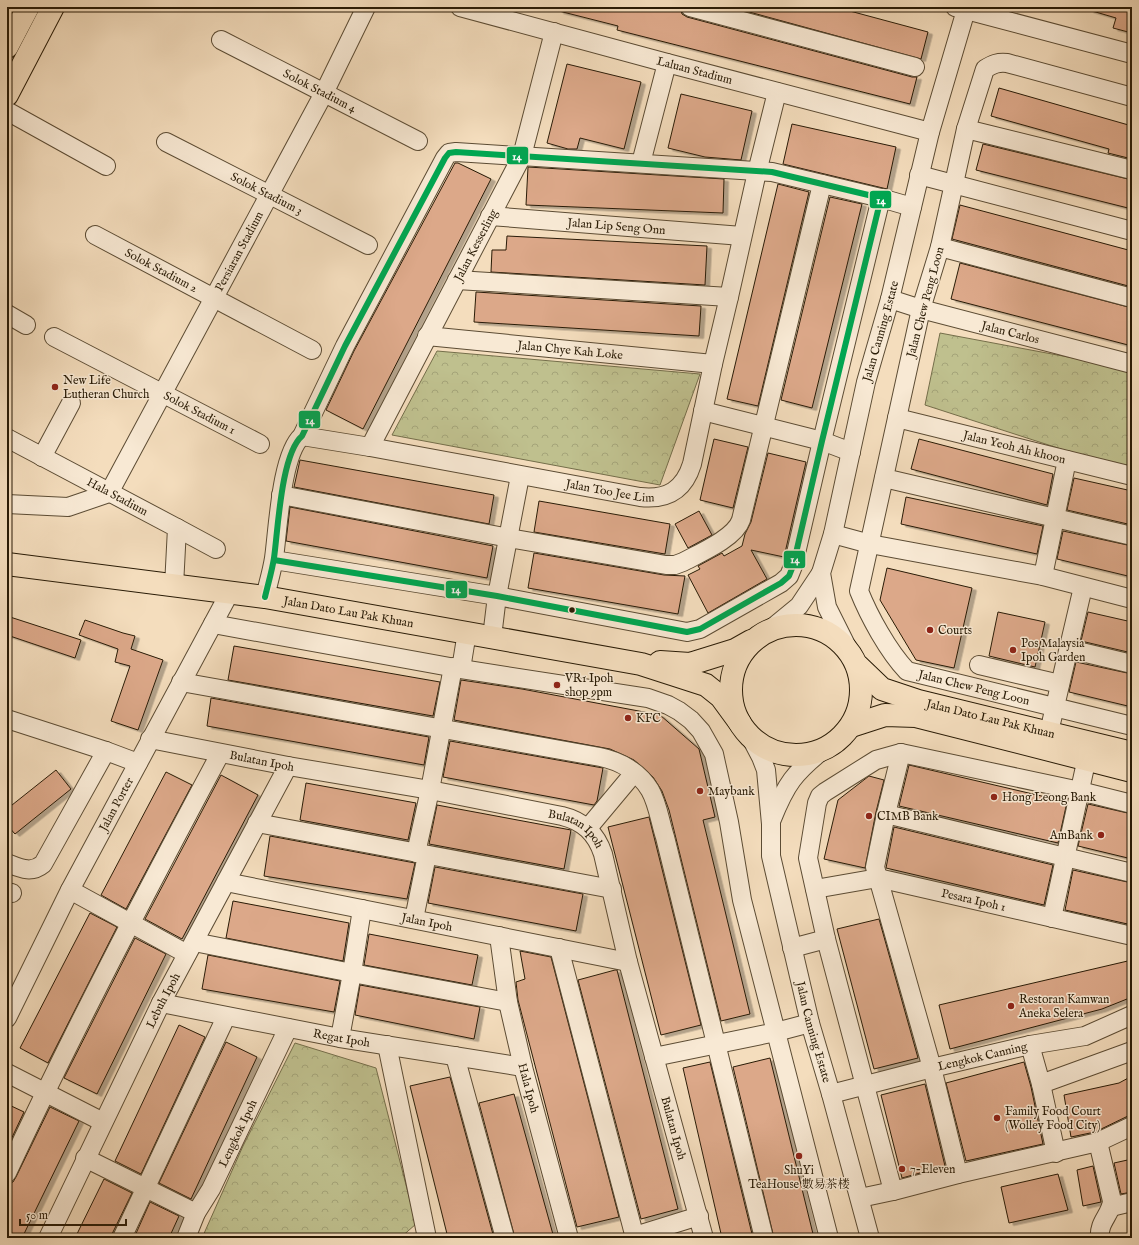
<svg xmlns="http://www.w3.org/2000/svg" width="1139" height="1245" viewBox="0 0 1139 1245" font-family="'IM FELL English','Noto Serif SC',serif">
<defs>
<pattern id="forest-crowns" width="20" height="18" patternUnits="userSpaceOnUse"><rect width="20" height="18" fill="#bfc08e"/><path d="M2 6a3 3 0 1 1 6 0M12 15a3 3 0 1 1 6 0" fill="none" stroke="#a4a479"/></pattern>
<filter id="shadow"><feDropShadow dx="4.5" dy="2.5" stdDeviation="0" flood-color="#0004"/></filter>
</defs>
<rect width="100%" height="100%" fill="#f4ddbd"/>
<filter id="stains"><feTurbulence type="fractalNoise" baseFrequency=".005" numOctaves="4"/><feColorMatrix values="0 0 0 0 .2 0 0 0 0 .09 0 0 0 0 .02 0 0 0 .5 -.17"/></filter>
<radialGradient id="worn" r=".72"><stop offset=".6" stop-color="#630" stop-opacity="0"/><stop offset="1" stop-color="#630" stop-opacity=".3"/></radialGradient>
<g fill="url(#forest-crowns)" stroke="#746e4a">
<polygon points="940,333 1132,369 1132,472 925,405"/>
<polygon points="437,351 700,374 660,485 392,435"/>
<polygon points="295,1043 376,1068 416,1224 400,1238 202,1238 243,1146"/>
</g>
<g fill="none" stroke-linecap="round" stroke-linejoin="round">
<polyline stroke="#6e7b6d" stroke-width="4" points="892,1235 899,1238"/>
</g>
<g fill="#dca889" stroke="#291b06" filter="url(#shadow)">
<polygon points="560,7 680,7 682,14 687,17 912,77 917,77 910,104 617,30 618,26 559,11"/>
<polygon points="731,7 835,7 928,32 921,59"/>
<polygon points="1089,7 1132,7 1132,33 1113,28 1116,18 1089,10"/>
<polygon points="567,64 641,82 624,149 580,138 577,149 568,149 547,143"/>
<polygon points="999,88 1132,126 1132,159 1108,153 1109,149 991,116"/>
<polygon points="681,94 752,111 741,160 705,157 668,148"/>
<polygon points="792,124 896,147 887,189 783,164"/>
<polygon points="983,144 1132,180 1132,209 976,170"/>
<polygon points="455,163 458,163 491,179 363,429 326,410 354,351"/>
<polygon points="528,167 724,179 723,213 526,205"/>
<polygon points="778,184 809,192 758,406 727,399"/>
<polygon points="830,197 862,204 812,408 781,400"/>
<polygon points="960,205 1132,251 1132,287 952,239"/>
<polygon points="507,236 707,246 705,285 491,272 492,250 506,250"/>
<polygon points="960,263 1132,308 1132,346 951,299"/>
<polygon points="476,292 701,306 699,336 474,322"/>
<polygon points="714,439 748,447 733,508 700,500"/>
<polygon points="919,439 1053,474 1047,505 911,469"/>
<polygon points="768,453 806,462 784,557 751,550 767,579 708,613 688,575 700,569 698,566 722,553 724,556 742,546 745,534 751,522"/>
<polygon points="300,460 494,495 489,524 294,487"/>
<polygon points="1074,478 1132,491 1132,525 1067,510"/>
<polygon points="906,497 1043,526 1037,554 901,524"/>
<polygon points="539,501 670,524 665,554 534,532"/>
<polygon points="290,507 493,546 487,578 286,541"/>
<polygon points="699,511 712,535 688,548 675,524"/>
<polygon points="1063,531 1132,546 1132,577 1057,559"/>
<polygon points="534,553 664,575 685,576 678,614 528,588"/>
<polygon points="887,568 972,588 954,668 916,660 880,600"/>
<polygon points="998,612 1045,622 1035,667 989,656"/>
<polygon points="1088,612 1132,622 1132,653 1081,641"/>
<polygon points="7,616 81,640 75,658 7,635"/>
<polygon points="85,620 123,633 135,636 131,649 163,660 138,730 111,721 130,666 115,662 118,649 79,635"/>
<polygon points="234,646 440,682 433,716 228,680"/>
<polygon points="1076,662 1132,674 1132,707 1069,692"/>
<polygon points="461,680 522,689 660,715 699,749 715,817 703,820 750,1014 721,1021 669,810 662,791 653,777 634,760 610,749 454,720"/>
<polygon points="211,698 429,737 424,765 207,726"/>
<polygon points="450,741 603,768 597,801 594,805 443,777"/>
<polygon points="909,765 1067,802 1058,843 899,806"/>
<polygon points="56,770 71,789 15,834 7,825 7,809"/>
<polygon points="166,772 192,785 126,909 101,895"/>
<polygon points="221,775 258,795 182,939 145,919"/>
<polygon points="869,776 884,780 876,812 865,868 824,859 838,800"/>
<polygon points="306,783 416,803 408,840 300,820"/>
<polygon points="1088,804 1132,814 1132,859 1078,846"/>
<polygon points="437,805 571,830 564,869 429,844"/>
<polygon points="649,817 701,1025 661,1035 608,827"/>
<polygon points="894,827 1053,865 1044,905 886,868"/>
<polygon points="270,836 415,863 407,899 264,876"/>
<polygon points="435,867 583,894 576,931 428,903"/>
<polygon points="1073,870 1132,883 1132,925 1065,910"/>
<polygon points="233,901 349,923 343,961 226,938"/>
<polygon points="90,913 117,927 48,1063 20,1048"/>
<polygon points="879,919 918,1058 874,1069 837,929"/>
<polygon points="369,934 478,955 472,985 364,965"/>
<polygon points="135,938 166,954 97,1094 64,1078"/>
<polygon points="520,951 551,957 619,1217 577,1227 518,1000 516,982 525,979"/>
<polygon points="208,955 340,981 334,1012 202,989"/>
<polygon points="1132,960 1132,997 1102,1009 950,1049 939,1005"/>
<polygon points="615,970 617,970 678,1209 641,1219 578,980"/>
<polygon points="360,985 480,1007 474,1039 355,1015"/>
<polygon points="179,1025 205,1037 141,1174 115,1161"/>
<polygon points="226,1042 257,1057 191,1199 159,1183"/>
<polygon points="770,1058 814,1238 774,1238 733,1067"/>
<polygon points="710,1062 753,1238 722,1238 683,1068"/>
<polygon points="1024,1062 1031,1087 1043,1144 966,1161 946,1083"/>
<polygon points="1132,1076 1132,1116 1128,1116 1095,1132 1071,1137 1064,1095 1119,1083"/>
<polygon points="450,1077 494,1238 448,1238 410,1086"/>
<polygon points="925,1084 945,1166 902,1178 881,1095"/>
<polygon points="514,1094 554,1238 515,1238 479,1103"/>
<polygon points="7,1104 24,1112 7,1148"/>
<polygon points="50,1107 79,1121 22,1238 7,1238 7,1183 13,1182 16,1177"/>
<polygon points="1132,1159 1132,1192 1121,1194 1114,1163"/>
<polygon points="1093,1166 1101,1202 1083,1206 1077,1170"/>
<polygon points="1058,1174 1068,1210 1009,1223 1001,1187"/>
<polygon points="104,1179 132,1193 112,1234 112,1238 75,1238"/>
<polygon points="150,1202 179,1216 169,1238 134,1238"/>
</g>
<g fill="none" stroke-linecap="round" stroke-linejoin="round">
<g stroke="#5c4c34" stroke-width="20">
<g id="minor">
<path id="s1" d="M460 7 667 63 930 132"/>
<polyline points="690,7 915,67"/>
<polyline points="955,7 1132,54"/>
<path id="s2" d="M221 40 418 141"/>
<path id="s3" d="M1132 97 1007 63C998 62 993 64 985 69L966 129 940 247 921 309 859 591C869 616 888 651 907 671L1132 726"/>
<polyline points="7,111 106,166"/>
<polyline points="966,129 1132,170"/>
<path id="s4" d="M166 142 368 245"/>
<polyline points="641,163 667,63"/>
<polyline points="919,175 1132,231"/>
<polyline points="881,198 912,207"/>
<path id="s5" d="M490 216 742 236"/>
<path id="s6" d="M95 235 312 350"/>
<polyline points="940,247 1132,298"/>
<polyline points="457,280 729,297"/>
<path id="s7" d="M890 299 921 309 1132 364"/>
<polyline points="7,314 26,325"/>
<path id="s8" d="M427 336 713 364"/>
<path id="s9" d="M54 337 260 444"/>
<polyline points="703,411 822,441 851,452"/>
<path id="s10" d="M897 418 1132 476"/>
<path id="s11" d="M302 436 370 447 640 497C667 500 684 490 692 464L713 364 729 297 757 172 777 92"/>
<path id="s12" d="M7 438 177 528 174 586"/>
<path id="s13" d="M370 447 522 156 554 32"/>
<polyline points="42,457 71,403"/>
<polyline points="884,478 1132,536"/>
<path d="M281 495 509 538 666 565H675L683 562C700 553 735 538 741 520L822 184"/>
<path id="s14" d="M7 504 68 507 109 493 324 93 366 7"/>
<polyline points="177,528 216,549"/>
<polyline points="833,534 870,544 1043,576 1132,599"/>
<polyline points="1043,576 1067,460"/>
<path d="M265 597C268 584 272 571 274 558 278 530 281 454 302 436L345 346 445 158 449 153 456 152 772 172 881 198 822 441 793 566 789 576 781 583 700 629 687 632 497 596 274 560"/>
<polyline points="213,624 461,669 648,698 668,705 679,711 691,720 701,731 714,754 729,822 742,900 829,1238"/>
<polyline points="771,629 799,606 821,573"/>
<polyline points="492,637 497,596 520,476"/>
<polyline points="1069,649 1132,664"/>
<path id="s15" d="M849 651 827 607 821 573 833 534 866 382 890 299 930 132 966 10"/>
<polyline points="979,665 1060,684"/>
<polyline points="461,669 467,632"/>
<path d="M181 682 600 757C620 761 639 772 650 790 658 804 660 822 665 837L764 1238"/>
<polyline points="7,719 106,751 138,763"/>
<path id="s16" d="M750 736 761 757 766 770 771 824V856L810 1023 831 1094 870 1238"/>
<polyline points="1061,738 1049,732 1083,587"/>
<path id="s17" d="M150 739 288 766 430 790 562 816C583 821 596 833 603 854L628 962 704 1238"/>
<polyline points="901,753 886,814 875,867 932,1068 958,1174"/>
<polyline points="886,814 1132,873"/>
<path d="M772 819C786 784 794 773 824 749"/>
<polyline points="257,823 612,889"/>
<polyline points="588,828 634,773"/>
<polyline points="416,853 430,790 453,667"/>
<path d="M7 863C20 868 31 874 43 864L106 751"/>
<path id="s18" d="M226 882 628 962"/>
<path id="s19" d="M815 889 878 878 1132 936"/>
<polyline points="70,890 187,954"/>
<polyline points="7,892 12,893"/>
<polyline points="1052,918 1088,753 1085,747"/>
<polyline points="414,919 427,855"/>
<path id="s20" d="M499 936 508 1002 523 1067 569 1238"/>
<polyline points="194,942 352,973 508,1002"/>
<polyline points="559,948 635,1238"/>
<polyline points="792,948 826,939"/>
<path id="s21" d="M161 1003 340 1038 523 1067"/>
<path id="s22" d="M7 1018 70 890 230 592"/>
<polyline points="340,1038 352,973 362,909"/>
<polyline points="387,1045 427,1238"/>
<polyline points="1030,1045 1041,1084 1056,1153"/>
<polyline points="455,1056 505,1238"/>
<polyline points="654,1057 776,1032 810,1023"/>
<polyline points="7,1073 103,1122"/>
<polyline points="1041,1084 1132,1051"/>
<path id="s23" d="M831 1094 932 1068 1030 1045 1085 1036 1132 1015"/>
<path d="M1098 1142 1112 1201C1111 1215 1098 1222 1100 1238"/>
<polyline points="85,1158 196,1213"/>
<path d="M7 1173C73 1031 146 892 220 754"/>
<polyline points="893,1191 826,939 808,858 817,803 820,796 825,792 876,760 901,753 1080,791 1132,804"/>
<polyline points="860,1198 893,1191 958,1174 1098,1142 1132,1126"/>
<polyline points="1111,1207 1132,1202"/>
<path id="s24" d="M48 1238 161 1003 288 766"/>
<polyline points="122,1238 226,1017"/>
<path id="s25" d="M186 1238 196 1213 211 1189 288 1028"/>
<polyline points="634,1238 641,1234 699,1216"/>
</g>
</g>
<g stroke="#291b06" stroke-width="24">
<g id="major">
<polyline points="7,47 28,7"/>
<polyline points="7,95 53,7"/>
<path id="s26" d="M7 564 265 597 641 664 706 685 721 697 740 723"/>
<circle cx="796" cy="690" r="65"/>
<polyline points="660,662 690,664 735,650 751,641"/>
<path id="s27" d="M858 666 882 689 918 701 1132 753"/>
<polyline points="851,726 885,715 916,716 1132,771"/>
</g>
</g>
<use href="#minor" stroke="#f8e9d4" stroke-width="18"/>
<use href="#major" stroke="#f4ddbd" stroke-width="22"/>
<g stroke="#f8e9d4" stroke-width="9">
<path id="bus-1" d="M265 597C268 584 272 571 274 558 278 530 281 454 302 436L345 346 445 158 449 153 456 152 772 172 881 198 822 441 793 566 789 576 781 583 700 629 687 632 497 596 274 560"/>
</g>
<use href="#bus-1" stroke="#00a651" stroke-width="6"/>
</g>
<g fill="#8f2418" stroke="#f8e9d4" stroke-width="1.5">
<circle cx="55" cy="387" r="4"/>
<circle cx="930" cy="630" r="4"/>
<circle cx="1013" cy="650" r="4"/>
<circle cx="557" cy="685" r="4"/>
<circle cx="628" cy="718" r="4"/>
<circle cx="700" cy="791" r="4"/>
<circle cx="994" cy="797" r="4"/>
<circle cx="869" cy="816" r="4"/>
<circle cx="1101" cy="835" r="4"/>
<circle cx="1011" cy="1006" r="4"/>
<circle cx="997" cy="1118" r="4"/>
<circle cx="799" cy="1156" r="4"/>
<circle cx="902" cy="1169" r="4"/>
</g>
<circle fill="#291b06" stroke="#f8e9d4" stroke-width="1.5" cx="572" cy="610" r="3.5"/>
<g text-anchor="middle" stroke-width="3" stroke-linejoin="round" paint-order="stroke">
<g font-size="12" fill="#291b06" stroke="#f8e9d4">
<text dy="4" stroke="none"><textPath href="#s1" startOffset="243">Laluan Stadium</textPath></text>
<text dy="4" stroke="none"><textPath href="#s2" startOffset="111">Solok Stadium 4</textPath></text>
<text dy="4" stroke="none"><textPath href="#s4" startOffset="113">Solok Stadium 3</textPath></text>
<text dy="4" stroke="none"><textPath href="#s5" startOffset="127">Jalan Lip Seng Onn</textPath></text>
<text dy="4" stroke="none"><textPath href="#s13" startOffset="228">Jalan Kesserling</textPath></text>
<text dy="4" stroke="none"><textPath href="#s14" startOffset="379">Persiaran Stadium</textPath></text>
<text dy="4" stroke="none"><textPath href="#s6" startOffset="75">Solok Stadium 2</textPath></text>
<text transform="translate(925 302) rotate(-75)" y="4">Jalan Chew Peng Loon</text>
<text dy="4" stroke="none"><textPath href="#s15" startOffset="333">Jalan Canning Estate</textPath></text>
<text dy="4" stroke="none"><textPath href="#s7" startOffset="125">Jalan Carlos</textPath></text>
<text dy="4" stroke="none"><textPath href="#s8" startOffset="144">Jalan Chye Kah Loke</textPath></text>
<text dy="4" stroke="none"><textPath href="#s9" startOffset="164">Solok Stadium 1</textPath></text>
<text dy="4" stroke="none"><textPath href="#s10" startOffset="121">Jalan Yeoh Ah khoon</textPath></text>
<text dy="4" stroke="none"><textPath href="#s11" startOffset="313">Jalan Too Jee Lim</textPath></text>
<text dy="4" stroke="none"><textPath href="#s12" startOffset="125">Hala Stadium</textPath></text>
<text dy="4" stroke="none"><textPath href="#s26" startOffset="345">Jalan Dato Lau Pak Khuan</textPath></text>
<text dy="4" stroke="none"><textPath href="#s3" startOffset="853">Jalan Chew Peng Loon</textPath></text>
<text dy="4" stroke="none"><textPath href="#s27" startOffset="146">Jalan Dato Lau Pak Khuan</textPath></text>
<text dy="4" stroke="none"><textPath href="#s17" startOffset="114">Bulatan Ipoh</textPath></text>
<text dy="4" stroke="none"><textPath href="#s22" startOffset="240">Jalan Porter</textPath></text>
<text dy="4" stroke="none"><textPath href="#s17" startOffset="438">Bulatan Ipoh</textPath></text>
<text dy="4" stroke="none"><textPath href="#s19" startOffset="162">Pesara Ipoh 1</textPath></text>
<text dy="4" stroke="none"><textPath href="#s18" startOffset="205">Jalan Ipoh</textPath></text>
<text dy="4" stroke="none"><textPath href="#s24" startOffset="264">Lebuh Ipoh</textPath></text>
<text dy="4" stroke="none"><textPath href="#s16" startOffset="305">Jalan Canning Estate</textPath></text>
<text dy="4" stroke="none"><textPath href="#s21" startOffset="184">Regat Ipoh</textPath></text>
<text dy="4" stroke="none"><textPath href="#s23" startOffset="156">Lengkok Canning</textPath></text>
<text dy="4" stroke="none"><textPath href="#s20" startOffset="155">Hala Ipoh</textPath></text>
<text dy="4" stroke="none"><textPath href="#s17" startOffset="761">Bulatan Ipoh</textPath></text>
<text dy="4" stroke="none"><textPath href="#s25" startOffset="117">Lengkok Ipoh</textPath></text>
</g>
<g font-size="12" fill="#291b06" stroke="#f8e9d4" text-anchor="start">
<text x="63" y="384">New Life<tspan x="63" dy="14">Lutheran Church</tspan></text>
<text x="938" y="634">Courts</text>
<text x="1021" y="647">Pos Malaysia<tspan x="1021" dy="14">Ipoh Garden</tspan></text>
<text x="565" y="682">VR1 Ipoh<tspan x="565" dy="14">shop 9pm</tspan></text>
<text x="636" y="722">KFC</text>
<text x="708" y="795">Maybank</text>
<text x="1002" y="801">Hong Leong Bank</text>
<text x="877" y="820">CIMB Bank</text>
<text x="1093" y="839" text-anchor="end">AmBank</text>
<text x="1019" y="1003">Restoran Kamwan<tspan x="1019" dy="14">Aneka Selera</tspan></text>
<text x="1005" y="1115">Family Food Court<tspan x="1005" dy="14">(Wolley Food City)</tspan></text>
<text x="910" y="1173">7-Eleven</text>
<text x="799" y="1174" text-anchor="middle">ShuYi<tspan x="799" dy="14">TeaHouse 數易茶楼</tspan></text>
</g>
</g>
<g stroke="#f8e9d4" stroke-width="1.5">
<rect x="506" y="146" width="23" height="19" rx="4" fill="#00a651"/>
<rect x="869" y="190" width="23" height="19" rx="4" fill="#00a651"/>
<rect x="298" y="410" width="23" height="19" rx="4" fill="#00a651"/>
<rect x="783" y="550" width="23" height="19" rx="4" fill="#00a651"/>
<rect x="445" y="580" width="23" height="19" rx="4" fill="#00a651"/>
</g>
<g font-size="11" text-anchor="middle" font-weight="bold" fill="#fff">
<text x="517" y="160">14</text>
<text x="881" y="204">14</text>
<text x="310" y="424">14</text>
<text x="795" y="563">14</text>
<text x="456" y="593">14</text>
</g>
<rect width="1139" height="1245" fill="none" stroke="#f4ddbd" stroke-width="24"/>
<rect x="8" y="8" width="1123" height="1229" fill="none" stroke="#291b06" stroke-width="2"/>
<rect x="12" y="12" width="1115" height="1221" fill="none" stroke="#291b06"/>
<path d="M20 1219v6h106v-6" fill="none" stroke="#291b06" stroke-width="2"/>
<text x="26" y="1219" font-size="12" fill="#291b06" stroke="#f8e9d4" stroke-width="3" paint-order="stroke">50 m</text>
<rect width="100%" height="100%" filter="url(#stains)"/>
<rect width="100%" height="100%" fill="url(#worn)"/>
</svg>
